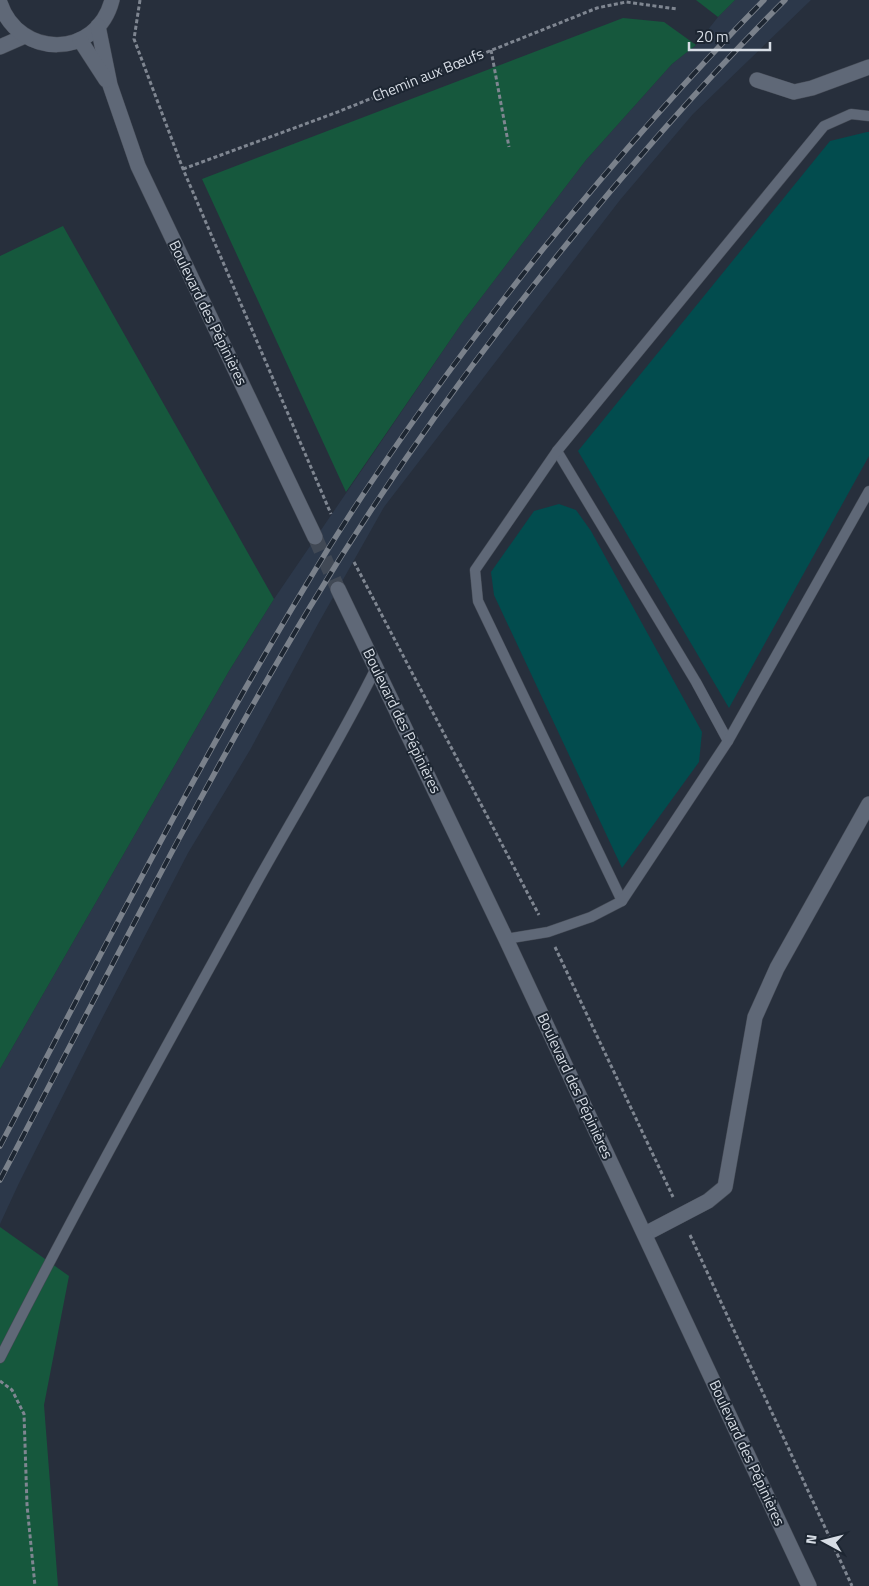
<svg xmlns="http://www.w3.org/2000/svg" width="869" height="1586" viewBox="0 0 869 1586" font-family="'Titillium Web',sans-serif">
<rect width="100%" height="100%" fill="#272f3c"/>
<polygon fill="#2c384a" points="735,0 811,0 693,114 620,200 384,507 318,624 250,750 188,853 97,1028 19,1183 0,1224 0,1069 229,671 274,599 464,320 586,160 672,64 696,45 718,17"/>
<g fill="#16583d">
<polygon points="696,0 735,0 718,17"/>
<polygon points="623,18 664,22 696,45 672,64 586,160 464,320 346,492 202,179"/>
<polygon points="63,226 274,599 229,671 0,1069 0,256"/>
<polygon points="0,1227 69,1276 44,1405 58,1586 0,1586"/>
</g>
<g fill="#024c4e">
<polygon points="867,132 869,132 869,456 729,708 578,451 830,141"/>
<polygon points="559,504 576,510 591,531 702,732 699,762 622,868 494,595 491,572 534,511"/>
</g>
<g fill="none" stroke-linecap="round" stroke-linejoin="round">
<polyline stroke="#414955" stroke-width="15" stroke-dasharray="15 8" stroke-linecap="butt" points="315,537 338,589"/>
<g stroke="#444a55" stroke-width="11">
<g id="service">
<polyline points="557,451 696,682 728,741"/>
<polyline points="622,901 478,601 475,570 557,451 824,126 851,114 869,116"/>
<polyline points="506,939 548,932 591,917 622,901 728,741 869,491"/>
<path d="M0 1358C82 1197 170 1040 257 882 297 810 340 741 376 668"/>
</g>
</g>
<g stroke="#444a55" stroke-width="16">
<g id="minor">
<polyline points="0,47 25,36"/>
<polyline points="757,80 794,92 812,88 869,67"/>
<polyline points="645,1234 708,1201 725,1187 755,1017 777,968 869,804"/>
</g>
</g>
<g stroke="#444a55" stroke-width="16">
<g id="secondary">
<path d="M0 3C19 59 97 59 112 0"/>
<polyline points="98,26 110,85 138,166 315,537"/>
<polyline points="80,40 106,80"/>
<polyline points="338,589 506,939 809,1586"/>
</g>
</g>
<g stroke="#7f8691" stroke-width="3" stroke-dasharray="4 2.5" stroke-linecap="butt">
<polyline points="140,0 134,39 183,169 331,514"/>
<polyline points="491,50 509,147"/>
<polyline points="183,169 335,113 597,8 626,2 677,9"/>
<polyline points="354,562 539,915"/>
<polyline points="555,947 673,1197"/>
<polyline points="690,1235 852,1586"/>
<polyline points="0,1381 12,1390 24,1414 27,1505 35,1586"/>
</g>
<use href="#service" stroke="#5f6877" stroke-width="10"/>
<use href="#minor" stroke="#5f6877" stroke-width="15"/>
<use href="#secondary" stroke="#5f6877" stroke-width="15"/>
<g stroke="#7a818b" stroke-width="5.5">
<g id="rail">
<path d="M0 1146C98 960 194 771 303 590 374 471 456 358 543 249 613 163 686 79 764 0"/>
<path d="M0 1180C101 988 198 793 310 607 384 484 467 368 557 256 629 167 704 81 785 0"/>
</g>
</g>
<use href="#rail" stroke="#1d2632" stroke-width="4" stroke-dasharray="11" stroke-linecap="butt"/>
</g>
<g text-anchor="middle" stroke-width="4" stroke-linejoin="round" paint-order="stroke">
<g font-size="15" fill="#d7dde5" stroke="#1d2632">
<text transform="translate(428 75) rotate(-22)" y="5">Chemin aux Bœufs</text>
<text transform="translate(208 313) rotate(64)" y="5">Boulevard des Pépinières</text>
<text transform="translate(402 721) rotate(64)" y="5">Boulevard des Pépinières</text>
<text transform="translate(575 1086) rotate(65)" y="5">Boulevard des Pépinières</text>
<text transform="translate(747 1453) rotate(65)" y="5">Boulevard des Pépinières</text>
</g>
</g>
<g transform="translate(824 1541) rotate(277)" stroke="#1d2632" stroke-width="4" paint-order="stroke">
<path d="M0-4L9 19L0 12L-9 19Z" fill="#d7dde5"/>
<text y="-8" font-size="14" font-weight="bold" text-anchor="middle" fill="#d7dde5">N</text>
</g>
<path d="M689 42v8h81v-8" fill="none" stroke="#d7dde5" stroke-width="2.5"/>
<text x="696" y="42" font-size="15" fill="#d7dde5" stroke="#1d2632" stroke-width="4" paint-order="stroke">20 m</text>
</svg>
